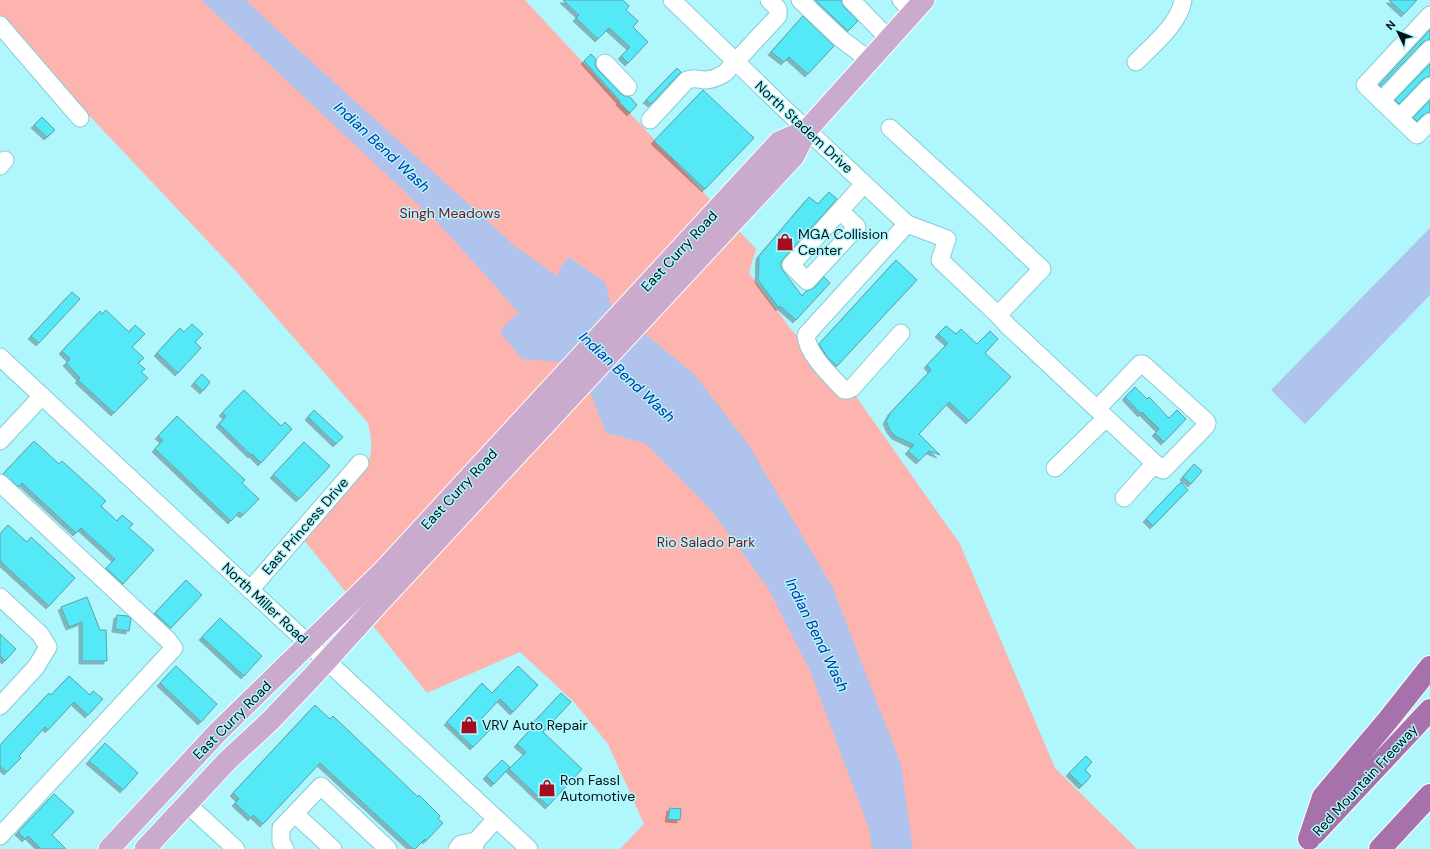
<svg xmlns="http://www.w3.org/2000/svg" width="1430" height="849" viewBox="0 0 1430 849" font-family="'DM Sans',sans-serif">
<defs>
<filter id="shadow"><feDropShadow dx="-3" dy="3" stdDeviation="0" flood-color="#0004"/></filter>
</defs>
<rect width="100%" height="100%" fill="#b0f6fd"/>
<path fill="#feb4ae" d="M0 0H525L756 249 749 273 790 328 811 353 855 395 960 544 1055 768 1137 849H620L644 824 608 744 574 702 520 652 427 693 304 540 367 467C373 450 372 441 368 423L234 269 0 21Z"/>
<g fill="#afc3ec">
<polygon points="201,0 246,0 292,44 516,247 557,276 562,265 569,257 605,282 611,305 695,375 748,444 832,586 901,764 913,849 872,849 869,829 810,671 768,588 711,510 645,443 606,433 590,392 559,362 522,359 500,332 512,318 519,314 488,278 439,224"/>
<polygon points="1430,228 1430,295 1305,424 1271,390"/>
</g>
<g fill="#54e9f7" stroke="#5da1a8" filter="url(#shadow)">
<polygon points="563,0 623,0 629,6 626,10 638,21 633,27 648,42 628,63 621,56 630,47 609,28 598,39 576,18 579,15"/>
<polygon points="815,0 841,0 844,7 858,21 848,31"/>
<polygon points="1389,0 1417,0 1404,14"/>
<polygon points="803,16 834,46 808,74 789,57 784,62 771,52"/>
<polygon points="1430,30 1430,39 1423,42 1381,86 1379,85"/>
<polygon points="591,54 596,59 595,65 598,70 621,94 625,96 630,97 637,105 630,113 619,102 620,101 584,61"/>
<polygon points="1430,64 1430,76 1423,79 1399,104 1395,100"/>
<polygon points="677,68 681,72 651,104 646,100"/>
<polygon points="703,90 754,138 705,189 654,141"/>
<polygon points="1430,100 1430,112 1423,115 1417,121 1413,118"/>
<polygon points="42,117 55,130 47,137 34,125"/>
<polygon points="829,192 837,199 784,258 781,262 781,267 784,272 802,296 806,291 810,290 814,288 824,277 830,283 796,320 780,306 779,308 758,280 759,256 809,197 818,204"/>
<polygon points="896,260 917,280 837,366 828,358 819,344"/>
<polygon points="72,292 80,299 39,343 31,336"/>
<polygon points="106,310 129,332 135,325 145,334 132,347 144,358 138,363 145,369 141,372 148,378 114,413 78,380 80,378 66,363 70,359 62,351 100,311 102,314"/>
<polygon points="192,324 203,334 195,342 201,348 178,373 157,353 180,328 184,332"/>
<polygon points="946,326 956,334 961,329 977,344 990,331 998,339 985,353 1011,377 969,421 949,402 919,434 940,455 929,451 919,461 908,451 914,445 895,436 890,430 886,421 891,412 931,370 927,365 948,343 938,334"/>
<polygon points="202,374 210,382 203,391 194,383"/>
<polygon points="1135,387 1147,399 1149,397 1169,418 1177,410 1186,419 1164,442 1155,433 1159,429 1142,412 1141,414 1125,397"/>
<polygon points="244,390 281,426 285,422 292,429 261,463 252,454 251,455 219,424 226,416 222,413"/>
<polygon points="314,410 343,437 336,444 308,417"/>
<polygon points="177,416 245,480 242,483 259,499 243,515 239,512 231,521 155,449 163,440 158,436"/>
<polygon points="34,441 59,464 62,461 106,501 101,506 117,521 122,515 133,524 129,528 154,550 123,584 106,568 115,559 81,528 76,533 22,483 19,487 3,474"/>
<polygon points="304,442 330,466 299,499 273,475"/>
<polygon points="1194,464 1202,471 1191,484 1183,477"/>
<polygon points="1181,482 1188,490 1153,526 1146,519"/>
<polygon points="8,525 27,542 31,537 75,578 49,606 0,561 0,534"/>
<polygon points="186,580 202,595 171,628 155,613"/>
<polygon points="87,597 100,630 106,630 107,661 82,661 82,622 69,627 61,607"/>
<polygon points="117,615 128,616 131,619 129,631 115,629"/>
<polygon points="220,618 262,656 244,676 202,637"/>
<polygon points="0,634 16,649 5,661 0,656"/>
<polygon points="176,666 217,704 201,722 160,683"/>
<polygon points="518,666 538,685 513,712 500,699 481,719 491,729 473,747 447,722 482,683 492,693"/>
<polygon points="69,676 90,695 93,691 103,699 88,715 74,702 48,730 45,727 19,756 21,758 7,772 0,766 0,745 49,693 51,695"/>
<polygon points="561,693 571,702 543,732 582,769 548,806 509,769 526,752 517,744 532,728 530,726"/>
<polygon points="315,705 330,719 333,716 391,771 418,797 419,795 440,816 438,819 443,823 426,841 425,839 415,849 413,849 320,763 263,824 253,815 251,818 235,803 239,799 233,793"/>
<polygon points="105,743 138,773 123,790 89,761"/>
<polygon points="1086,756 1092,762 1085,770 1091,776 1082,786 1069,773"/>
<polygon points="502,760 510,767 494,784 486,776"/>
<polygon points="54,794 74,812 52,835 66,849 41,849 28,836 25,839 18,832"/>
<polygon points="670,808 681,809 680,820 668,819"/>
</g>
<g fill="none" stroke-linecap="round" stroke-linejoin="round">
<g stroke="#88ccd3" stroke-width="19">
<g id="minor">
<polyline points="672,0 791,115 907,224 947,239 940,260 998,315 1042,269 984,214 890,128"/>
<polyline points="800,0 840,38 869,60"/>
<polyline points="851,0 889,39"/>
<polyline points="901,0 914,12"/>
<polyline points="1430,15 1365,85 1417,135 1430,122"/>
<polyline points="0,25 80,118"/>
<path d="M1136 62C1152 46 1180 23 1183 0"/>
<polyline points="605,63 628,87"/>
<polyline points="1381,101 1430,49"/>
<polyline points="1399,118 1430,86"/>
<path d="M650 120 687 80C696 77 698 80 706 80 714 79 719 77 725 73L778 16V9L769 0"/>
<polyline points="0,166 5,160"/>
<polyline points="840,211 857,227 807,281 791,265 864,184"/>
<polyline points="998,315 1008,326 1161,469 1163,470 1206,426 1207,423 1206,421 1143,364 1140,364 1097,409"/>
<path d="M901 333 852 388 848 390H844C831 376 807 354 806 335L907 224"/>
<polyline points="0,357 529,849"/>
<polyline points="0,441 42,396"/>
<polyline points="1055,468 1106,418"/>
<polyline points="0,483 168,640 174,648 0,836"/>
<polyline points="1124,498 1155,463"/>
<polyline points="250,590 360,463"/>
<polyline points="0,597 40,634 48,647 36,667 0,706"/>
<polyline points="187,804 236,849"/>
<polyline points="295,814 333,849"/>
<polyline points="285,849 281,842 281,828 321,786 388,849"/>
<polyline points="457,849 461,844 476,841"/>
<polyline points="474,849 476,841 496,819"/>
</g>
</g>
<g stroke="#fff" stroke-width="23">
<g id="major">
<polyline points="109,849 218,732 382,572 779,142 807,130"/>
<polyline points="145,849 227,761 270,721 311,678 379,603 794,156 807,130 924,0"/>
</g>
</g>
<g stroke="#fff" stroke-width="24">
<g id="highway">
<polyline points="1314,834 1430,710"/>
<polyline points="1309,839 1323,797 1388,720 1430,667"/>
<polyline points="1380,849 1430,795"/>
</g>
</g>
<use href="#minor" stroke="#fff" stroke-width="17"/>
<use href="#major" stroke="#caaacd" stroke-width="21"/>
<use href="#highway" stroke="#a772ac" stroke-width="22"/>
</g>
<defs>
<g id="shop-bare" transform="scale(1.38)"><path d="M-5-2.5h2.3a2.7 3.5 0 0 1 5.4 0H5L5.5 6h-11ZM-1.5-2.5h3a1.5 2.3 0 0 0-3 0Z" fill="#a50c1f" stroke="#b0f6fd" stroke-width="2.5" paint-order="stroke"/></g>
</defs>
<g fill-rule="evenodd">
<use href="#shop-bare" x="785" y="242"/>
<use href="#shop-bare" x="469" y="725"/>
<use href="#shop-bare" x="547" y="788"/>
</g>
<g text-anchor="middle" stroke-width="3" stroke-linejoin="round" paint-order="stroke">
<g font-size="14" fill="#001215" stroke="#b0f6fd">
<text transform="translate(804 127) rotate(43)" y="5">North Stadem Drive</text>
<text transform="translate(679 251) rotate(-47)" y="5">East Curry Road</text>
<text transform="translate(459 489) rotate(-47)" y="5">East Curry Road</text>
<text transform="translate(305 526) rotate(-49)" y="5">East Princess Drive</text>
<text transform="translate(265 603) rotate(43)" y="5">North Miller Road</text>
<text transform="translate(232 720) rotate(-45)" y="5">East Curry Road</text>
<text transform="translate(1365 780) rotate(-47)" y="5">Red Mountain Freeway</text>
</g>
<g font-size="14" fill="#840f19" stroke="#b0f6fd">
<text x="450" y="218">Singh Meadows</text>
<text x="706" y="547">Rio Salado Park</text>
</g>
<g font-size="14" fill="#001215" stroke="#b0f6fd" text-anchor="start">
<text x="798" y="239">MGA Collision<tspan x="798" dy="16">Center</tspan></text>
<text x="482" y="730">VRV Auto Repair</text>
<text x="560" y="785">Ron Fassl<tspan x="560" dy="16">Automotive</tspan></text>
</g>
<g font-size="15" font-style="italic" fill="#0a31a3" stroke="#b0f6fd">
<text transform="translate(382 147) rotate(43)" y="5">Indian Bend Wash</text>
<text transform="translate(627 377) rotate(43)" y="5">Indian Bend Wash</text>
<text transform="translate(817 635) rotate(64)" y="5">Indian Bend Wash</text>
</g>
</g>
<g transform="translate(1398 32) rotate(313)" stroke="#b0f6fd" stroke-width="3" paint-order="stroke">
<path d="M0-3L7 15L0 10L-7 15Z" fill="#001215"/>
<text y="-6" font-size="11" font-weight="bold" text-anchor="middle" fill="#001215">N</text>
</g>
</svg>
